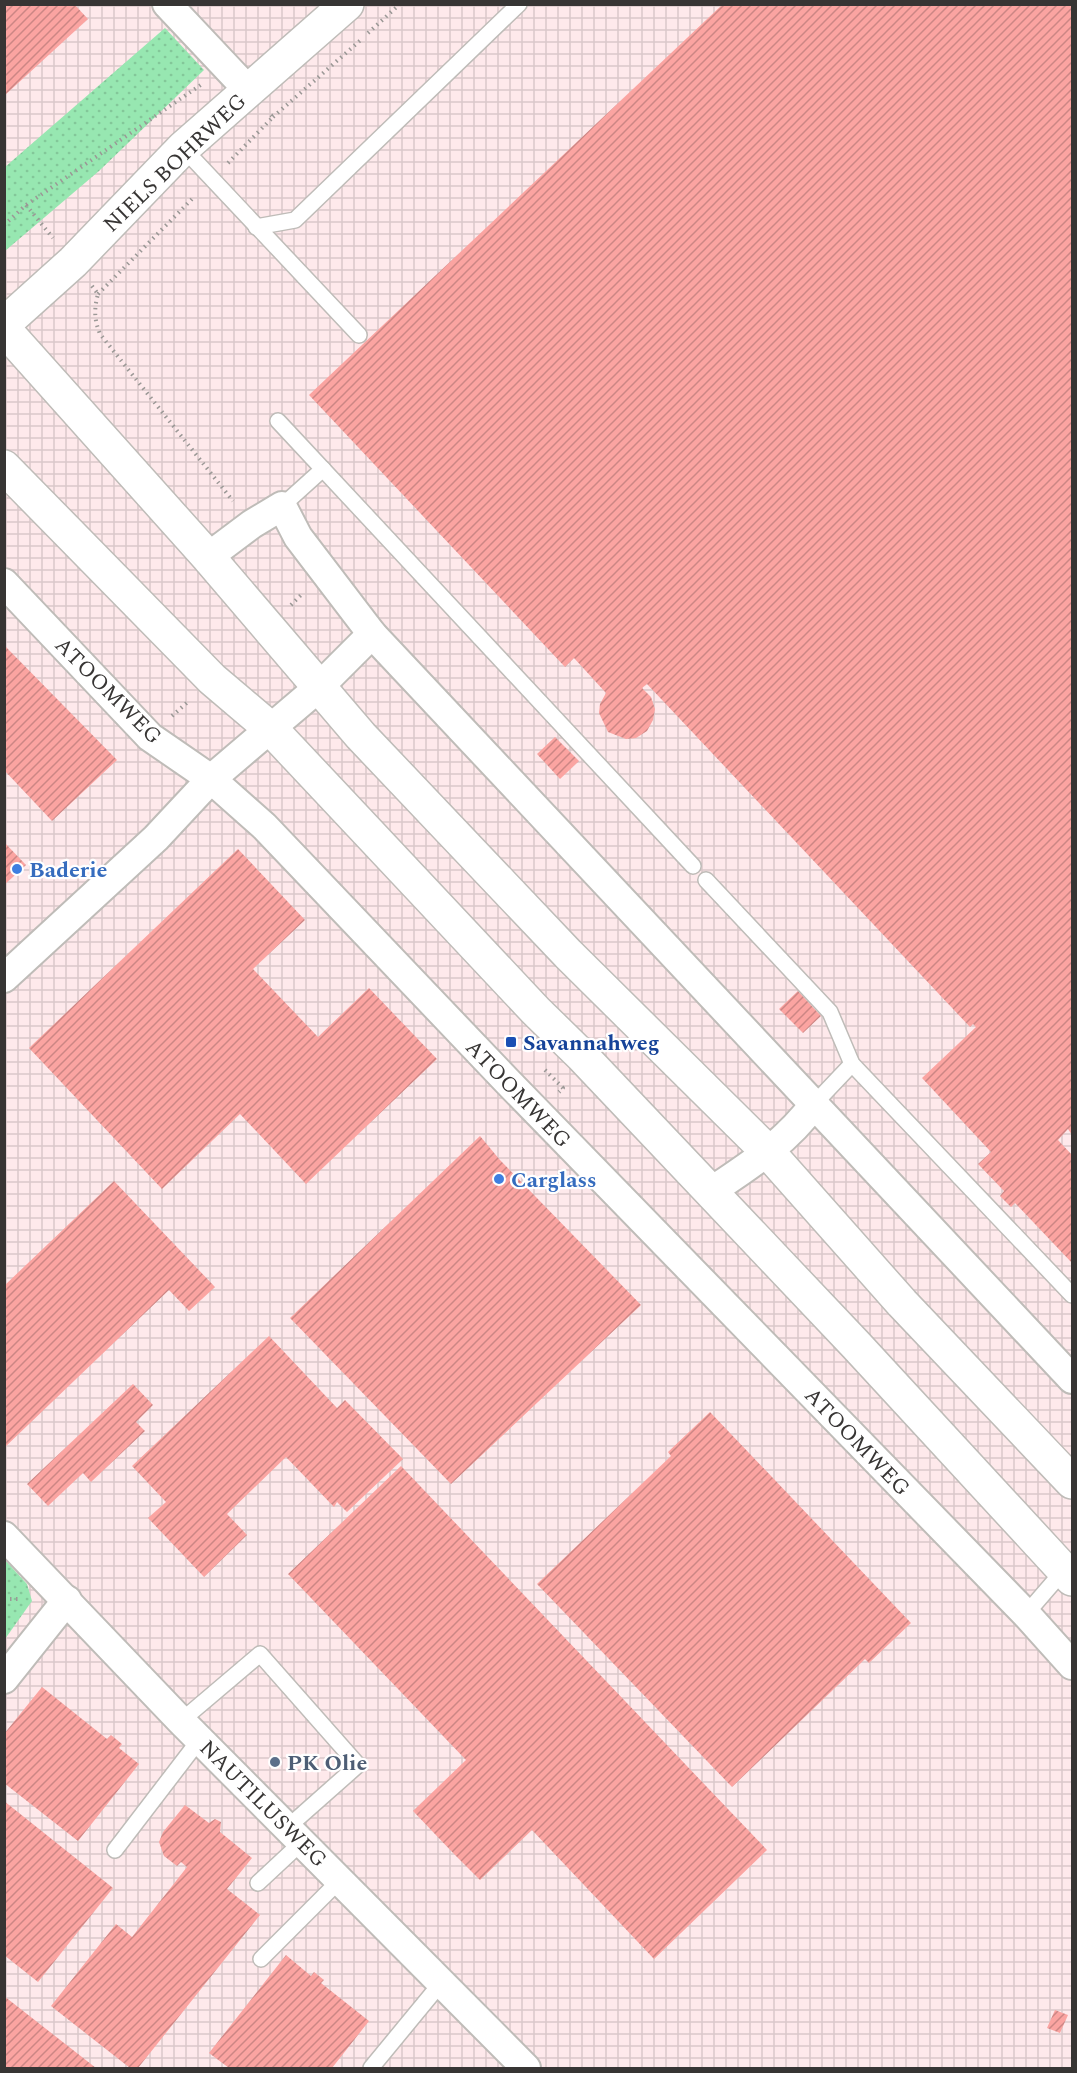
<svg xmlns="http://www.w3.org/2000/svg" width="1077" height="2073" viewBox="0 0 1077 2073" font-family="Spectral,serif">
<defs>
<pattern id="industrial-grid" width="8" height="8" patternUnits="userSpaceOnUse" patternTransform="scale(1.5)"><rect width="8" height="8" fill="#fee9eb"/><path d="M0 4h8M4 0v8" fill="none" stroke="#dac8ca"/></pattern>
<pattern id="grass-dots" width="8" height="8" patternUnits="userSpaceOnUse" patternTransform="scale(1.5)"><rect width="8" height="8" fill="#97e7b1"/><path d="M2 2h.1M6 6h.1" fill="none" stroke="#83c799" stroke-width="1.8" stroke-linecap="round"/></pattern>
<pattern id="building-hatch" width="6" height="6" patternUnits="userSpaceOnUse" patternTransform="scale(1.5)"><rect width="6" height="6" fill="#fba4a1"/><path d="M-1 1l2-2M0 6l6-6M5 7l2-2" fill="none" stroke="#cc8684"/></pattern>
</defs>
<rect width="100%" height="100%" fill="#fcf8f4"/>
<rect fill="url(#industrial-grid)" x="5" y="5" width="1067" height="2063"/>
<g fill="url(#grass-dots)">
<polygon points="165,28 204,70 99,171 5,251 5,167"/>
<polygon points="5,1560 27,1584 32,1601 5,1639"/>
</g>
<g fill="url(#building-hatch)">
<polygon points="4,4 74,4 88,19 4,96"/>
<polygon points="723,4 1072,4 1072,1135 1068,1129 1058,1140 1072,1155 1072,1263 1015,1203 1011,1207 1000,1196 1004,1191 978,1164 991,1152 922,1078 976,1027 973,1024 970,1027 647,684 642,688 651,697 655,709 653,720 647,731 636,738 626,739 608,732 599,713 600,704 606,693 574,658 565,667 309,395"/>
<polygon points="4,645 117,760 52,821 4,770"/>
<polygon points="555,737 579,761 560,779 537,754"/>
<polygon points="4,842 26,865 4,885"/>
<polygon points="238,849 305,920 253,969 318,1037 369,988 437,1059 306,1184 240,1114 162,1189 29,1048"/>
<polygon points="798,991 821,1016 803,1033 779,1009"/>
<polygon points="480,1136 500,1160 641,1305 451,1484 290,1318"/>
<polygon points="114,1181 215,1287 189,1311 169,1290 4,1448 4,1286"/>
<polygon points="269,1336 337,1408 345,1400 403,1459 347,1512 337,1502 334,1507 286,1457 227,1514 247,1535 204,1577 148,1518 166,1502 132,1466"/>
<polygon points="133,1384 153,1405 136,1422 145,1431 91,1482 83,1473 48,1506 27,1484"/>
<polygon points="710,1412 911,1623 869,1663 865,1659 732,1787 537,1584 671,1456 668,1452"/>
<polygon points="401,1466 767,1850 654,1959 532,1830 480,1880 454,1854 413,1811 466,1760 288,1574"/>
<polygon points="42,1687 107,1739 111,1735 122,1744 119,1748 139,1764 78,1841 4,1783 4,1734"/>
<polygon points="4,1801 113,1888 38,1982 4,1955"/>
<polygon points="185,1805 209,1823 215,1819 221,1822 220,1832 252,1858 227,1889 260,1915 138,2068 130,2068 51,2006 116,1924 132,1937 187,1867 181,1862 177,1866 164,1856 159,1842 163,1832"/>
<polygon points="286,1955 311,1976 314,1972 324,1980 321,1983 369,2021 332,2068 229,2068 209,2053"/>
<polygon points="4,1996 96,2068 4,2068"/>
<polygon points="1055,2010 1068,2015 1060,2033 1047,2028"/>
</g>
<g fill="none" stroke-linecap="round" stroke-linejoin="round">
<g stroke="#bfbcb8" stroke-width="18">
<g id="lane">
<polyline points="183,148 359,335"/>
<polyline points="256,227 295,220 519,4"/>
<polyline points="278,421 693,866"/>
<polyline points="282,506 323,469"/>
<polyline points="706,880 830,1012 852,1064 1072,1295"/>
<polyline points="815,1103 852,1064"/>
<polyline points="1026,1614 1064,1570"/>
<polyline points="181,1721 260,1654 358,1765 288,1827"/>
<polyline points="115,1850 200,1739"/>
<polyline points="258,1883 302,1842"/>
<polyline points="261,1959 340,1880"/>
<polyline points="371,2068 441,1983"/>
</g>
</g>
<g stroke="#bfbcb8" stroke-width="32">
<g id="street">
<polyline points="167,4 248,90"/>
<polyline points="208,557 252,524 282,506 298,537 372,634 1072,1379"/>
<polyline points="4,583 150,737 211,779 264,826 507,1081 1026,1614 1072,1665"/>
<polyline points="4,978 156,838 211,779 318,688 372,634"/>
<path d="M710 1192C749 1166 787 1142 815 1103"/>
<polyline points="4,1536 181,1721 526,2068"/>
<polyline points="4,1679 67,1600"/>
</g>
</g>
<g stroke="#bfbcb8" stroke-width="36">
<g id="secondary">
<polyline points="4,324 73,262 183,148 347,4"/>
<polyline points="4,329 208,557 361,736 568,954 769,1153 902,1303 1072,1482"/>
<polyline points="4,467 212,679 271,729 536,1011 582,1056 856,1345 1072,1579"/>
</g>
</g>
<g stroke="#9b9896" stroke-width="4" stroke-dasharray="1.5 4.5" stroke-linecap="butt">
<polyline points="368,33 400,4"/>
<polyline points="273,117 363,38"/>
<polyline points="228,163 273,117 271,115"/>
<polyline points="26,205 53,238"/>
<polyline points="4,225 26,205 202,84"/>
<path d="M92 286 98 294C94 309 94 319 100 334L233 501"/>
<polyline points="98,294 195,196"/>
<polyline points="291,605 301,595"/>
<polyline points="172,716 189,701"/>
<polyline points="545,1070 563,1088 559,1092"/>
<polyline points="4,1599 21,1599"/>
</g>
<use href="#lane" stroke="#fff" stroke-width="15"/>
<use href="#street" stroke="#fff" stroke-width="28"/>
<use href="#secondary" stroke="#fff" stroke-width="33"/>
</g>
<g fill="#3f7fe0" stroke="#fff" stroke-width="2">
<circle cx="17" cy="869" r="6"/>
<circle cx="499" cy="1179" r="6"/>
</g>
<rect fill="#1a4fb4" stroke="#fff" stroke-width="2" x="505" y="1036" width="12" height="12" rx="3"/>
<circle fill="#5c6f8a" stroke="#fff" stroke-width="2" cx="275" cy="1762" r="6"/>
<g text-anchor="middle" stroke-width="4.5" stroke-linejoin="round" paint-order="stroke">
<g font-size="22" fill="#373534" stroke="#fff">
<text transform="translate(174 162) rotate(-44)" y="8">NIELS BOHRWEG</text>
<text transform="translate(109 690) rotate(45)" y="8">ATOOMWEG</text>
<text transform="translate(519 1093) rotate(46)" y="8">ATOOMWEG</text>
<text transform="translate(858 1441) rotate(46)" y="8">ATOOMWEG</text>
<text transform="translate(264 1803) rotate(45)" y="8">NAUTILUSWEG</text>
</g>
<g font-size="22" font-weight="bold" fill="#366cbe" stroke="#fff" text-anchor="start">
<text x="29" y="877">Baderie</text>
<text x="511" y="1187">Carglass</text>
</g>
<g font-size="22" font-weight="bold" fill="#164399" stroke="#fff" text-anchor="start">
<text x="523" y="1050">Savannahweg</text>
</g>
<g font-size="22" font-weight="bold" fill="#4e5e75" stroke="#fff" text-anchor="start">
<text x="287" y="1770">PK Olie</text>
</g>
</g>
<rect width="1077" height="2073" fill="none" stroke="#373534" stroke-width="12"/>
</svg>
